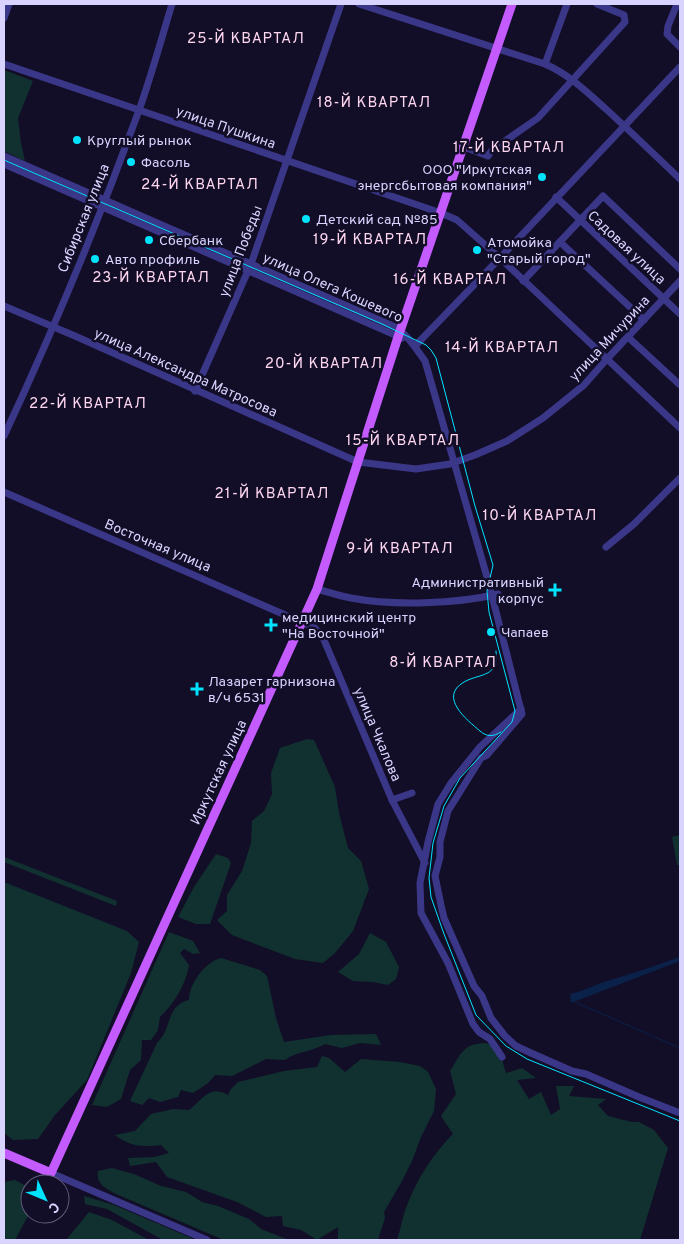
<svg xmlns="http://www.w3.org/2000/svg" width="684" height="1244" viewBox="0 0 684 1244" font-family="Overpass,sans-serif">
<rect width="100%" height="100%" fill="#120e27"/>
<g fill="#113130">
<polygon points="4,70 33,81 18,118 21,143 25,161 4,151"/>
<polygon points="307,739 314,740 335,787 339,813 348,848 361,861 369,889 353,931 335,953 323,963 295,959 232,935 217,920 227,911 227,895 242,871 251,843 252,821 264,811 272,794 271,773 280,748"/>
<polygon points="680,835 680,865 677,865 672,837"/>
<polygon points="216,854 228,858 231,863 210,924 196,924 178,917 194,887"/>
<polygon points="4,857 117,901 116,906 4,862"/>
<polygon points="4,882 127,931 139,942 131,973 87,1080 55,1115 38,1139 13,1140 4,1133"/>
<path d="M169 932 193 941 200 953 193 954 184 949 180 953 189 965C186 984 174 1004 160 1017L158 1030 151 1040H142L141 1060 130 1070 121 1099 107 1107 92 1105Z"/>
<polygon points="370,933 386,942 399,967 396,979 388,985 373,982 353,981 338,972 359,954"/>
<path d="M221 958 260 970 267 976 276 1018 284 1042 331 1035 376 1034 381 1045 360 1043 342 1048 325 1044C312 1052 297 1051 285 1060L266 1059 232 1076 215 1075 208 1083 193 1093 181 1090 178 1097 160 1102 149 1098 142 1105 130 1101 157 1043C173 1028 165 1006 189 1000 189 984 205 962 221 958Z"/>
<path d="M486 1043 498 1047 506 1073 522 1068 536 1078 517 1080 529 1099 541 1092 551 1115 560 1109 556 1086H574L569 1096 606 1099 598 1105 608 1116 632 1122H639L654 1130 668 1148 640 1240H397C401 1228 403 1214 408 1203 418 1177 434 1153 453 1134L441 1116 456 1094 450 1071C462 1053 462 1044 486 1043Z"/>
<path d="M322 1056 329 1058 345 1072 361 1059 400 1062 420 1066 428 1072 436 1089 434 1111 421 1137 412 1161 402 1181 384 1212 385 1218 378 1240H338V1227L317 1240 301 1230 283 1226 282 1216 266 1217 237 1202 167 1177 156 1162 130 1166 128 1158 155 1157 169 1153 161 1145C142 1147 131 1147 115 1135L135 1131 151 1114 173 1109 189 1110C203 1099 210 1084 228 1095L231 1089 238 1082 284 1071 317 1067Z"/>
<path d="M112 1168 134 1174 161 1186 186 1192 202 1202 218 1206 249 1219 261 1229 289 1240H224L116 1194C105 1188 96 1184 98 1171Z"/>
<polygon points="15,1180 26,1186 29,1214 15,1240 4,1240 4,1182"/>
<polygon points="84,1196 114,1205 196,1240 163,1240 107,1209 85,1204"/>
<polygon points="89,1212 112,1220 149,1240 66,1240"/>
</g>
<path fill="#0a214a" d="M680 957V961L571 1003 570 994C583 991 593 986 604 982 630 974 655 966 680 957Z"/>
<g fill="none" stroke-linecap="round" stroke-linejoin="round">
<polyline stroke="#0a214a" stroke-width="1" points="575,1002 680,1048"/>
<g stroke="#3b3788" stroke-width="7">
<path d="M359 4 545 64C570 75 587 92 607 110 632 133 656 156 680 179"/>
<polyline points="677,4 668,26 667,34 680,47"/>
<polyline points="4,18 9,4"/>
<polyline points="4,64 441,213 457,220 500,258 680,428"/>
<polyline points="545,64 567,4"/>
<polyline points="464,147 488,156 492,150 538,118 625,22 624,15 597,4"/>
<path d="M4 156 393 326C406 332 417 350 425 361L489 584 522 714 487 755 481 758 448 811 440 842V857L435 876 441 905 444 918 474 986 482 996 491 1018 505 1036 516 1046 531 1053 572 1071 586 1074 639 1097 680 1113"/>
<polyline points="4,164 402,338"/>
<polyline points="556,197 680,314"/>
<polyline points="560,242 644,320"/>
<polyline points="523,281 603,196 680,269"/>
<polyline points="4,306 75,336 358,462 416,469 450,464 475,455 507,441 543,418 584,385 606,360 680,281"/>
<polyline points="628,337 680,385"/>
<polyline points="415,346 500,258 680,67"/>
<polyline points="195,391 251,264 341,4"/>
<path d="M4 436C53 331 98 223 138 113 151 77 161 40 172 4"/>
<polyline points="4,492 315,628 324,640 392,800 425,863"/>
<polyline points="606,547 634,524 680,478"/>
<path d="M317 589C328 592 339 596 351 598 393 606 456 604 498 594"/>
<polyline points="392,800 412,793"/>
<polyline points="502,1057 490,1039 479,1032 473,1024 448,963 421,913 420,883 428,842 438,804 451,783 480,747 521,709"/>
<polyline points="51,1173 207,1240"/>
</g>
<polyline stroke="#c35bff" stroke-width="9" points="4,1153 51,1173 317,589 398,337 512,4"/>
<g stroke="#00e3ff" stroke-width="1">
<polyline points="4,160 382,324 426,345 431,350 436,358 475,506 493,565 487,591 489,612 515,711 512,722 460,778 444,806 433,843 429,878 431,897 444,934 476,1015 506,1046 527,1059 680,1121"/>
<path d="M496 651C499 678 480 673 464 682 438 697 467 720 480 731 487 737 493 737 501 732"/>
</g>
</g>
<g fill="#00e3ff" stroke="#120e27" stroke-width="2">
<circle cx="77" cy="140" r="5"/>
<circle cx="131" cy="162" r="5"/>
<circle cx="542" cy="177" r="5"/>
<circle cx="306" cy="219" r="5"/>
<circle cx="149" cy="240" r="5"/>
<circle cx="477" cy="250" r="5"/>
<circle cx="95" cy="259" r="5"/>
<path d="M552.5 582.5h5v5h5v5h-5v5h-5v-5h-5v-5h5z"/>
<path d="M268.5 617.5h5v5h5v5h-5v5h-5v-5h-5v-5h5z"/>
<circle cx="491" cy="632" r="5"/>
<path d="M194.5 681.5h5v5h5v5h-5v5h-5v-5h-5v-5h5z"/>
</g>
<g text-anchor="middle" stroke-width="5" stroke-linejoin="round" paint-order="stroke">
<g font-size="14" fill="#d9d4ff" stroke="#120e27">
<text transform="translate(226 127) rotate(19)" y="5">улица Пушкина</text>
<text transform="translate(83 218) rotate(-68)" y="5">Сибирская улица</text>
<text transform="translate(627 247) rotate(43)" y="5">Садовая улица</text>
<text transform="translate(240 251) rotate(-69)" y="5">улица Победы</text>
<text transform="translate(333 287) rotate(24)" y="5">улица Олега Кошевого</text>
<text transform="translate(609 338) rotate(-47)" y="5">улица Мичурина</text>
<text transform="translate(186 372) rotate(24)" y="5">улица Александра Матросова</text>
<text transform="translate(158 545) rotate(23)" y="5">Восточная улица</text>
<text transform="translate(378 734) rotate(67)" y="5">улица Чкалова</text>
<text transform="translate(218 772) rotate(-65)" y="5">Иркутская улица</text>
</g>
<g font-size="14" fill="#d9d4ff" stroke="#120e27" text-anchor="start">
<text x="87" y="145">Круглый рынок</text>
<text x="141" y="167">Фасоль</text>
<text x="532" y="174" text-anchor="end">ООО "Иркутская<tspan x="532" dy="16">энергсбытовая компания"</tspan></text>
<text x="316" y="224">Детский сад №85</text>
<text x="159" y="245">Сбербанк</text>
<text x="487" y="247">Атомойка<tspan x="487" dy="16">"Старый город"</tspan></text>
<text x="105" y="264">Авто профиль</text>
<text x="544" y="587" text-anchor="end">Административный<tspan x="544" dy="16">корпус</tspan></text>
<text x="282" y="622">медицинский центр<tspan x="282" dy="16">"На Восточной"</tspan></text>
<text x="501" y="637">Чапаев</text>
<text x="208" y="686">Лазарет гарнизона<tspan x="208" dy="16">в/ч 6531</tspan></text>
</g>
<g font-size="15" letter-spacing="1" fill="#ffd6f0" stroke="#120e27">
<text x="246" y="43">25-Й КВАРТАЛ</text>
<text x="374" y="107">18-Й КВАРТАЛ</text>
<text x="509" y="152">17-Й КВАРТАЛ</text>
<text x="200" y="189">24-Й КВАРТАЛ</text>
<text x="370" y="244">19-Й КВАРТАЛ</text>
<text x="151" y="282">23-Й КВАРТАЛ</text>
<text x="450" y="284">16-Й КВАРТАЛ</text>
<text x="502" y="352">14-Й КВАРТАЛ</text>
<text x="324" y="368">20-Й КВАРТАЛ</text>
<text x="88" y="408">22-Й КВАРТАЛ</text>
<text x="403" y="445">15-Й КВАРТАЛ</text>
<text x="272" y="498">21-Й КВАРТАЛ</text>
<text x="540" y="520">10-Й КВАРТАЛ</text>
<text x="400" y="553">9-Й КВАРТАЛ</text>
<text x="443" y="667">8-Й КВАРТАЛ</text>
</g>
</g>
<rect width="684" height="1244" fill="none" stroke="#d9d4ff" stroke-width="10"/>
<g transform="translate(45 1199) rotate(134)"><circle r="24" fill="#120e27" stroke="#625d7d"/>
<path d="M0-4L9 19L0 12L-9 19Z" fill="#00e3ff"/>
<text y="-8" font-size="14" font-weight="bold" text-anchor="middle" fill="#d9d4ff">С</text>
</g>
</svg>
